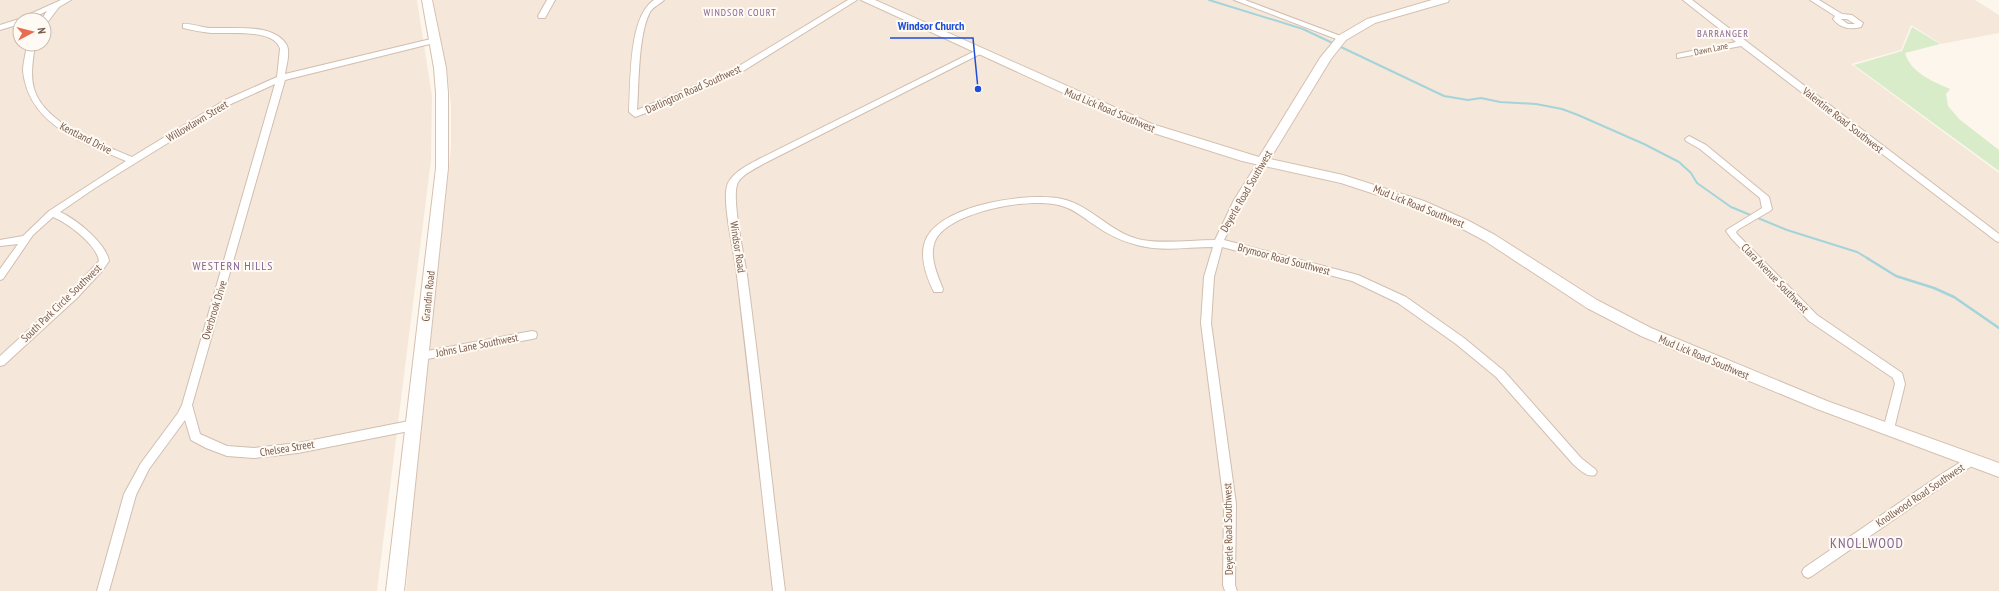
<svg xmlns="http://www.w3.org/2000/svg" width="1999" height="591" viewBox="0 0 1999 591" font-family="'PT Sans Narrow',sans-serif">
<rect width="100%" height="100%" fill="#fdf6ec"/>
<g fill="#f5e8da" fill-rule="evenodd">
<path d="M0 0H417L432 96 431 160 377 591H0ZM20 20H44V44H20Z"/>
<polygon points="433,0 1975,0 1999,15 1999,33 1941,44 1911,25 1901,50 1851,64 1999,173 1999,591 406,591 411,527 451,147 451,105 447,70"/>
</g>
<path fill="#d8ecc9" d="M1912 27 1940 44 1905 53C1911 73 1932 81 1950 89L1946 94 1948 106 1959 119 1999 150V171L1854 65 1902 51Z"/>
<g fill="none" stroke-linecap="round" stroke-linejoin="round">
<polyline stroke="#a5d3da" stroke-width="2" points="1209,0 1303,29 1444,96 1468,100 1481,98 1500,102 1536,104 1562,109 1578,115 1644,144 1679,162 1691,173 1697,183 1731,207 1787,230 1857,252 1869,259"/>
<polyline stroke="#a5d3da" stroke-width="2.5" points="1867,258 1896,276 1934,288 1954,297 1999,328"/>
<g stroke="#d1beb0" stroke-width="2">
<g id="street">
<polygon points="61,0 71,0 59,7 47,23 44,23 44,20 41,20 47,11 28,20 20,20 20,24 0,30 0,25 19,19"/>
<polygon points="547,0 555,0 545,18 539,18 538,16"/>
<path d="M654 0H664C660 4 653 7 650 12 638 35 639 83 637 110L734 69 848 0H857L740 73 665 106 635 117 629 112C631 83 628 17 654 0Z"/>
<polygon points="1234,0 1245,0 1346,38 1342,40 1339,40"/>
<polygon points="1683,0 1692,0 1999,234 1999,242 1996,241 1741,46 1677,58 1677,54 1736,42"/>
<path d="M1810 0H1819L1842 14 1852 15 1863 23 1861 27C1850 30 1840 28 1833 19L1835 16ZM1841 19H1847L1855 24H1848Z"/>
<path d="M183 24C191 23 202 28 210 28 232 29 273 23 286 44 291 51 286 67 285 74L435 38 439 40 438 42 285 80 192 405 200 434 227 446 254 448 298 443 414 420 418 422 420 425 418 428 414 430 298 453 254 458 227 456 206 448 191 440 185 420 149 469 136 495 109 591H97L124 494 141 463 178 413 182 405 275 84 231 104 95 188 60 212C76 219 106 243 109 261L102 271 77 298 4 365 0 366V356L70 292 99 261C97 245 68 223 53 217L33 235 3 279 0 280V269L18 244 0 246V240L23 236 49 211 126 161C83 142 29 126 23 71 23 63 26 53 27 44H35C33 60 30 74 34 89 45 125 102 144 132 157L225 100 277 77 280 49C275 28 227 34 211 33 201 32 192 30 183 28Z"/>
<path d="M977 50H980L984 52 765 163C757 168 740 175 737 185 732 201 744 256 747 275 761 380 772 486 785 591H773C761 486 750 381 737 276 735 255 722 204 727 186 731 173 748 165 759 159Z"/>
<polygon points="1689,136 1706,145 1769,197 1772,209 1770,211 1739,229 1736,232 1737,234 1817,315 1902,373 1905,384 1893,433 1889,435 1885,433 1883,430 1895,384 1893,378 1809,321 1731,238 1726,231 1728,229 1762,208 1760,198 1700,149 1686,141 1685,139"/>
<path d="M1263 158 1267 161 1244 200 1224 240 1358 275 1406 297 1464 338 1504 371 1581 458 1595 469 1597 472 1595 475C1587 478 1579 469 1573 464L1496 377 1456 344 1398 303 1352 281 1222 247 1214 277 1211 323 1236 504 1235 585 1237 591H1225L1223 585 1224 504 1201 323 1204 277 1213 247C1187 247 1162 252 1137 245 1121 241 1107 234 1093 224 1084 218 1074 209 1062 206 1034 196 951 211 936 239 928 255 937 274 943 289L942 292H934C926 276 918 254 927 237 945 204 1029 192 1062 199 1091 205 1111 234 1142 240 1166 244 1191 240 1215 240L1234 200 1260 159Z"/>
<polygon points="532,331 536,332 537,335 536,338 532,339 422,360 418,359 417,356 418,353 422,352"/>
<polygon points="1972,455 1976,457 1978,460 1976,463 1812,576 1808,578 1804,576 1802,572 1804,568 1940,475"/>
</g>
</g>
<g stroke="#d6c0b0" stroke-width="2">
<g id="secondary">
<polygon points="422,0 432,0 446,68 448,93 448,168 404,591 386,591 436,168 436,93 434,68"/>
<polygon points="861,0 875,0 1152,124 1259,157 1320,58 1338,36 1367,19 1432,0 1449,0 1448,2 1375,23 1346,40 1331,59 1270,159 1343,175 1424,201 1467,220 1495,235 1597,300 1651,328 1827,401 1999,463 1999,477 1817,409 1641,336 1587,308 1485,241 1457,226 1414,207 1341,183 1242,161 1144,130"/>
</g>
</g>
<use href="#street" fill="#fff" fill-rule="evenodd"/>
<use href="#secondary" fill="#fff" fill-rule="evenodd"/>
</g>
<g text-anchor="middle" stroke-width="4" stroke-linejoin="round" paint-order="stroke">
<g font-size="9" fill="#7a5c4d" stroke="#fffaf3">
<text transform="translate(1711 49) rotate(-12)" y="3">Dawn Lane</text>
</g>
<g font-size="10" letter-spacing="1" fill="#846695" stroke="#fffaf3">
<text x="740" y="16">WINDSOR COURT</text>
<text x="1723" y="37">BARRANGER</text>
</g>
<g font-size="11" fill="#7a5c4d" stroke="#fffaf3">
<text transform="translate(693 89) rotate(-24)" y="4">Darlington Road Southwest</text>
<text transform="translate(1110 110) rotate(23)" y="4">Mud Lick Road Southwest</text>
<text transform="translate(1843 120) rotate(38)" y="4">Valentine Road Southwest</text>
<text transform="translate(197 121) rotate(-31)" y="4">Willowlawn Street</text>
<text transform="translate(86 138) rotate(27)" y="4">Kentland Drive</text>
<text transform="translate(1246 191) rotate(-60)" y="4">Deyerle Road Southwest</text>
<text transform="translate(1419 206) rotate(22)" y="4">Mud Lick Road Southwest</text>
<text transform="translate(738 247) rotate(81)" y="4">Windsor Road</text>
<text transform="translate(1284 259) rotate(15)" y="4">Brymoor Road Southwest</text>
<text transform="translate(1775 278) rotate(46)" y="4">Clara Avenue Southwest</text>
<text transform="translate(428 296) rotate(-84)" y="4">Grandin Road</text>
<text transform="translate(61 303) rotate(-44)" y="4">South Park Circle Southwest</text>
<text transform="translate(214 310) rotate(-73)" y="4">Overbrook Drive</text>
<text transform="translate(477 345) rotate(-11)" y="4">Johns Lane Southwest</text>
<text transform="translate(1704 357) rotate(23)" y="4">Mud Lick Road Southwest</text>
<text transform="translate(287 448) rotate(-9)" y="4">Chelsea Street</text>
<text transform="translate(1920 495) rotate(-34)" y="4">Knollwood Road Southwest</text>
<text transform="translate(1228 529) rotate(-91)" y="4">Deyerle Road Southwest</text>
</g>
<g font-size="12" letter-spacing="1" fill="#846695" stroke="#fffaf3">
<text x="233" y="270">WESTERN HILLS</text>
</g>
<g font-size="14" letter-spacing="1" fill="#846695" stroke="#fffaf3">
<text x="1867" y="548">KNOLLWOOD</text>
</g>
</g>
<path fill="none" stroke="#1d4ed8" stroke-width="1.5" d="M978 89L973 38H890"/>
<circle fill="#1d4ed8" stroke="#fffaf3" stroke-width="1.5" cx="978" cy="89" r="4"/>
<g font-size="12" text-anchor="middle" font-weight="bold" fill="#1d4ed8" stroke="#fffaf3" stroke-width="4" stroke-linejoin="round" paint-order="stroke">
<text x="931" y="30">Windsor Church</text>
</g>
<g transform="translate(32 32) rotate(83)"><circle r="19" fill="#fffaf3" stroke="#cabbb1"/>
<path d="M0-3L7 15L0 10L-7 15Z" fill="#e76f51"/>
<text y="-6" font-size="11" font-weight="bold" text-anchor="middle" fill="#7a5c4d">N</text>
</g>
</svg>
